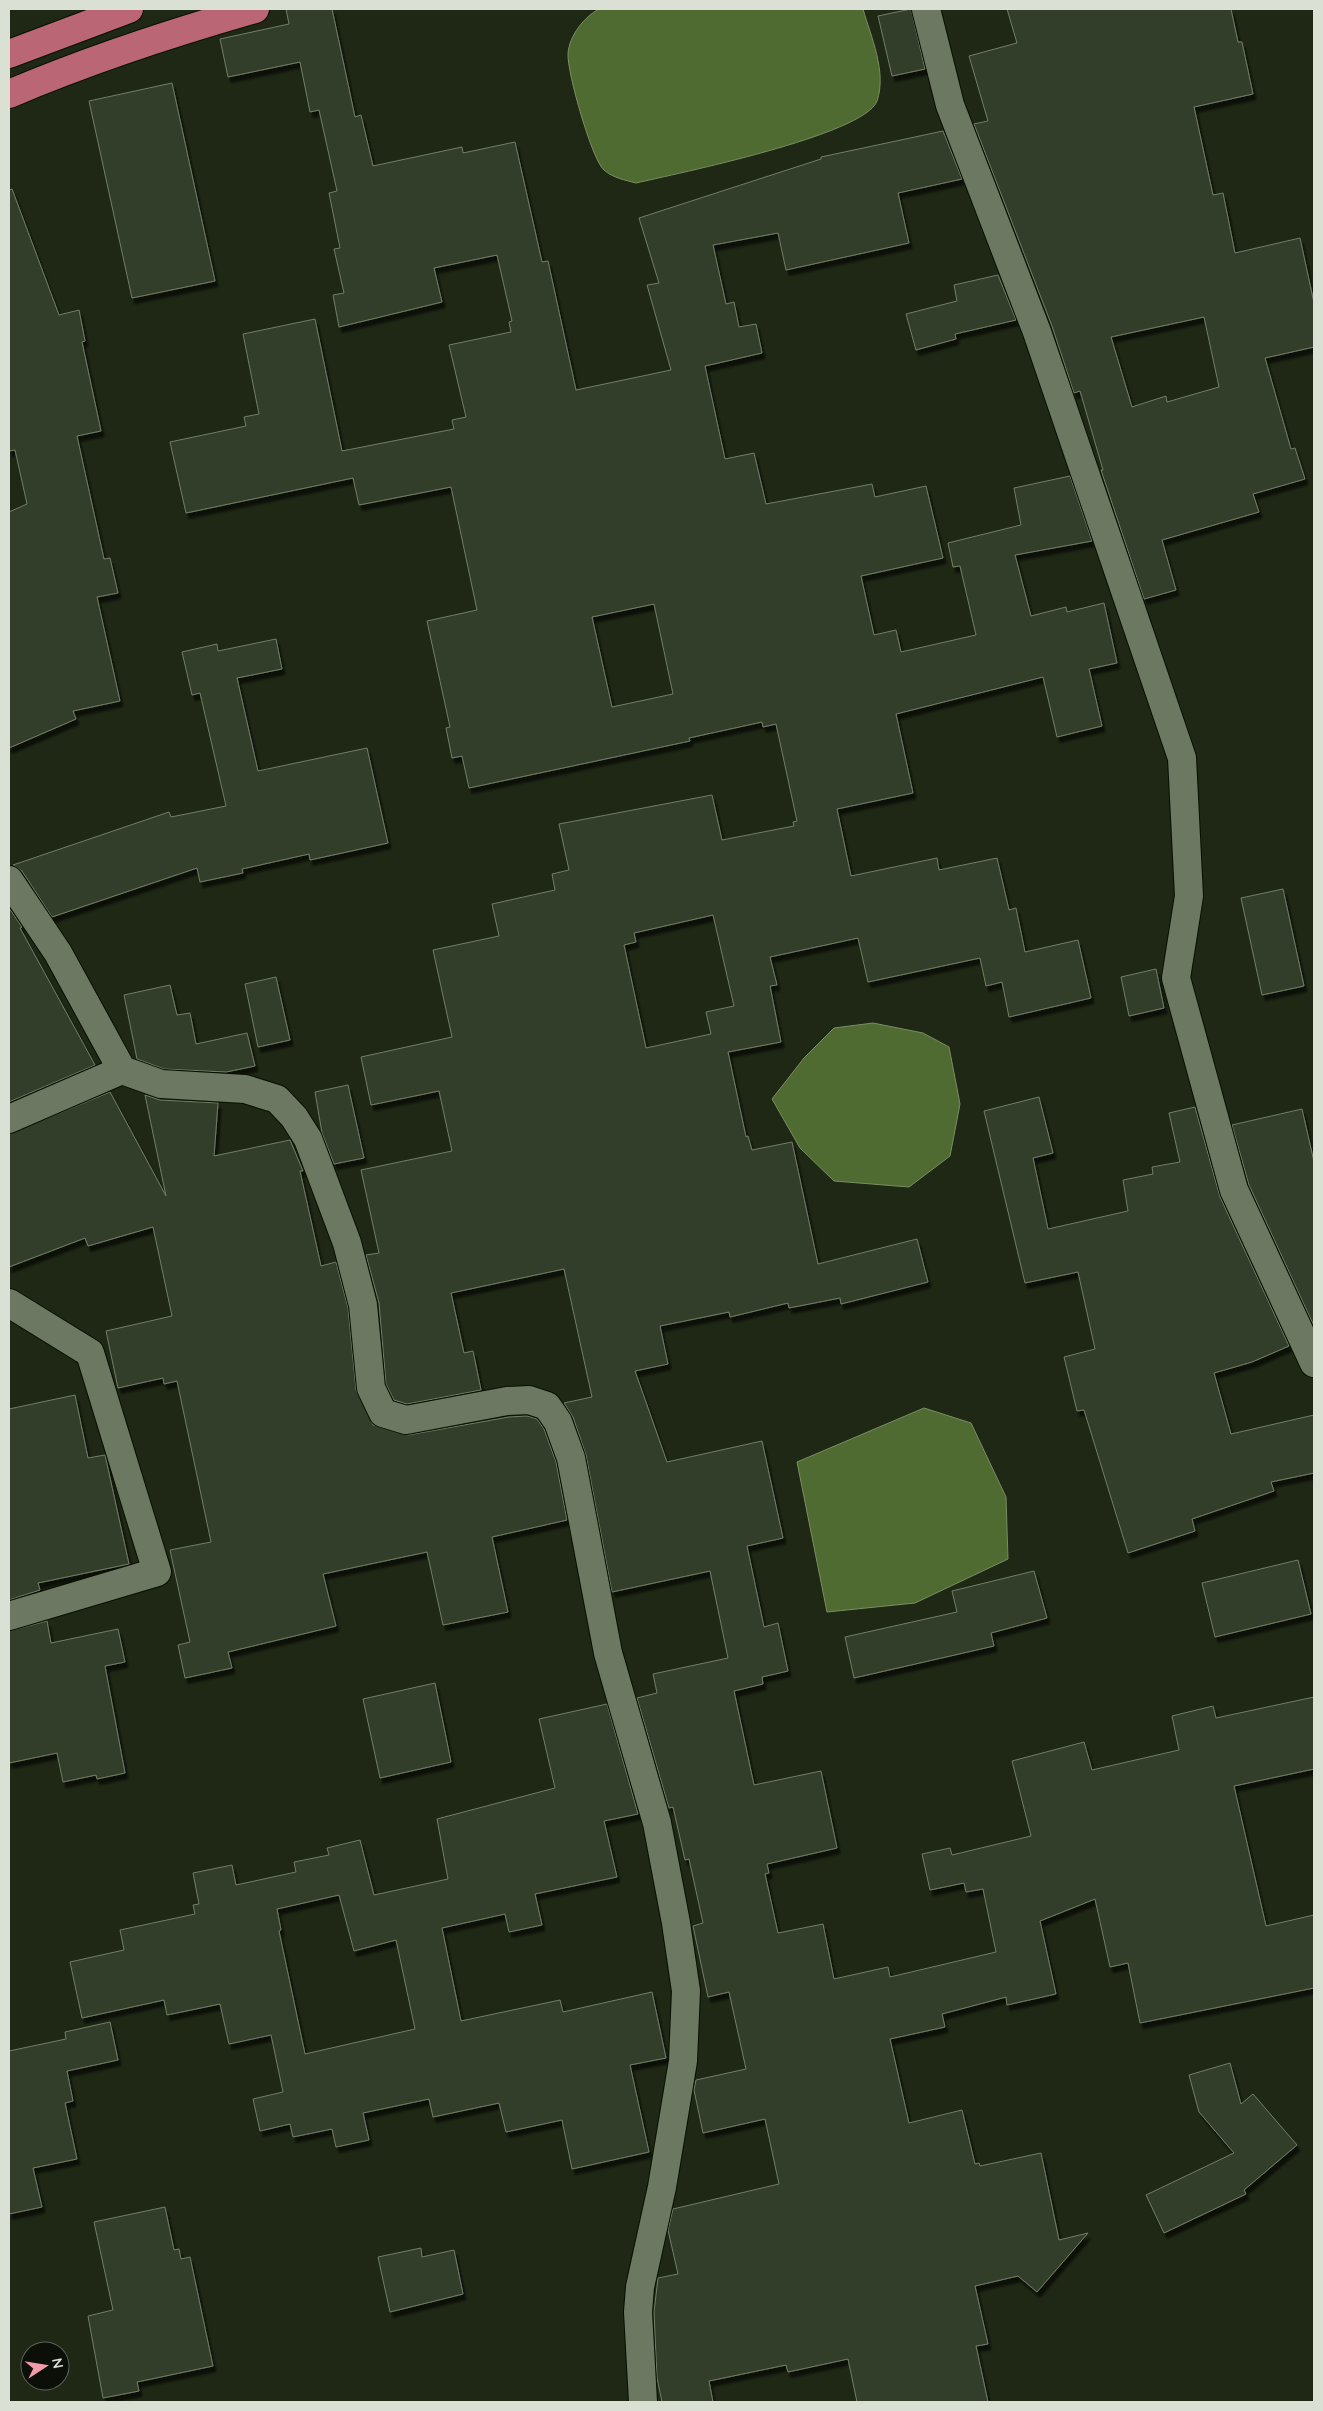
<svg xmlns="http://www.w3.org/2000/svg" width="1323" height="2411" viewBox="0 0 1323 2411" font-family="Quicksand,sans-serif">
<defs>
<filter id="shadow"><feDropShadow dx="3" dy="5.5" stdDeviation="1" flood-color="#0009"/></filter>
</defs>
<rect width="100%" height="100%" fill="#1e2814"/>
<g fill="#506b32" stroke="#798e63">
<path d="M599 9H863C871 37 887 72 877 101 865 135 675 174 636 183 625 180 613 178 604 170 592 160 567 72 568 54 569 36 584 17 599 9Z"/>
<polygon points="873,1023 923,1033 949,1047 960,1104 950,1156 909,1187 834,1181 800,1148 772,1099 804,1058 834,1028"/>
<polygon points="924,1408 971,1423 1006,1497 1008,1559 915,1603 827,1612 797,1462"/>
</g>
<g fill="#333d29" stroke="#727e67" fill-rule="evenodd" filter="url(#shadow)">
<path d="M286 9H332L355 117 361 115 373 166 462 147 463 153 515 142 542 262 548 261 576 390 671 370 647 285 659 283 639 218 821 159V157L943 131 962 179 898 193 909 243 786 270 778 233 713 245 726 304 734 302 739 327 756 324 762 353 705 366 725 459 754 453 766 504 872 484 875 497 926 486 943 558 861 576 874 635 896 630 901 652 976 635 960 566 953 567 948 543 1021 525 1014 488 1070 476 1092 541 1015 555 1031 616 1066 607 1067 612 1104 603 1117 663 1089 669 1102 726 1057 737 1043 677 896 714 913 793 837 809 851 876 937 858 939 870 997 858 1009 910 1016 908 1025 952 1078 940 1091 998 1009 1017 1002 982 986 986 980 958 868 982 858 938 770 957 777 985 770 986 781 1042 728 1052 746 1137 748 1136 752 1150 792 1142 818 1264 917 1239 928 1282 841 1304 840 1298 789 1308 788 1303 730 1317 729 1312 660 1326 668 1364 635 1371 667 1462 762 1441 783 1538 747 1546 764 1627 778 1623 788 1671 762 1677 763 1684 734 1691 754 1785 821 1771 837 1848 767 1864 769 1873 765 1874 778 1933 823 1924 834 1979 888 1967 890 1977 996 1952 983 1889 966 1892 964 1883 930 1890 922 1854 950 1848 952 1855 1031 1836 1012 1761 1084 1742 1092 1770 1179 1750 1172 1716 1213 1706 1216 1718 1314 1697V1769L1234 1786 1266 1926 1314 1915V1988L1140 2023 1128 1963 1110 1967 1095 1899 1040 1921 1056 1994 1007 2005 1006 1997 942 2014 945 2027 890 2039 909 2123 962 2110 975 2164 979 2163 980 2166 1041 2153 1059 2240 1088 2233 1037 2292 1018 2276 975 2286 988 2344 976 2346 988 2402H857L848 2359 788 2372 786 2365 709 2381 713 2402H662L657 2378 654 2312 658 2278 678 2274 668 2230 673 2209 779 2184 765 2119 703 2133 694 2090 696 2080 746 2069 729 1992 708 1997 693 1926 703 1923 689 1859 685 1860 673 1807 669 1808 637 1698 657 1693 653 1674 728 1658 710 1571 612 1592 586 1455 573 1417 564 1403 592 1397 564 1269 451 1293 464 1353 473 1351 481 1390 407 1404 394 1400 386 1384 379 1303 366 1255 379 1253 361 1170 452 1151 439 1091 371 1105 361 1057 452 1037 433 950 499 936 492 904 555 890 552 874 569 870 559 824 712 795 722 840 794 826 793 822 797 821 776 724 763 727 762 722 689 738 690 741 469 788 462 756 452 758 446 728 450 727 427 621 477 610 451 487 359 505 353 478 186 513 170 442 246 426 244 417 259 414 243 334 315 319 342 451 454 429 452 420 466 417 449 345 511 332 509 322 512 321 497 255 434 268 442 302 339 327 333 295 344 293 334 249 340 248 329 193 337 191 319 110 310 112 300 62 228 77 220 39 289 24ZM654 604 673 694 612 707 592 617ZM713 915 734 1006 706 1012 711 1034 646 1048 624 945 636 942 634 933Z"/>
<polygon points="911,9 925,69 892,76 878,16"/>
<path d="M1007 9H1231L1238 42H1242L1253 94 1194 107 1213 195 1223 193 1235 253 1300 238 1314 303V347L1265 358 1291 449 1295 448 1305 479 1253 494 1259 512 1162 540 1176 590 1144 599 1101 470H1103L1080 391 1074 393 1052 326 974 124 988 121 969 56 1017 43ZM1204 317 1219 387 1167 402 1166 396 1132 407 1111 337Z"/>
<polygon points="172,83 215,281 132,298 89,101"/>
<polygon points="12,189 59,315 79,310 85,341 82,342 101,431 77,436 104,559 110,558 118,593 97,597 120,701 73,711 76,719 9,748 9,512 27,504 15,450 9,451 9,190"/>
<polygon points="998,275 1016,320 955,334 956,339 916,350 906,314 957,301 954,285"/>
<polygon points="276,639 282,669 237,678 258,771 367,748 388,843 310,860 309,854 242,869 243,873 200,882 197,868 52,917 22,871 13,865 169,812 171,817 226,806 200,693 192,695 182,652 217,644 218,651"/>
<polygon points="1283,889 1304,986 1262,995 1241,898"/>
<polygon points="9,908 22,927 20,928 95,1065 9,1102"/>
<polygon points="1156,969 1164,1008 1129,1016 1121,977"/>
<polygon points="276,977 290,1040 258,1047 245,984"/>
<polygon points="170,985 177,1015 190,1013 196,1044 247,1033 255,1066 226,1072 164,1069 137,1059 124,995"/>
<polygon points="348,1085 364,1158 334,1164 322,1133 315,1092"/>
<polygon points="110,1092 166,1196 145,1095 160,1100 218,1103 214,1156 290,1140 303,1171 300,1171 321,1266 336,1262 348,1308 356,1390 373,1425 408,1435 509,1417 527,1416 537,1419 544,1429 556,1462 567,1520 492,1537 508,1612 443,1625 427,1552 323,1574 336,1626 228,1652 232,1668 185,1678 178,1645 190,1642 170,1550 211,1542 177,1381 164,1384 163,1378 118,1388 106,1331 172,1316 153,1227 88,1246 85,1238 9,1267 9,1134"/>
<polygon points="1039,1097 1053,1153 1033,1158 1048,1229 1128,1211 1123,1180 1153,1174 1152,1167 1180,1162 1169,1113 1195,1107 1220,1197 1289,1346 1252,1362 1214,1373 1231,1434 1314,1415 1314,1473 1271,1482 1274,1491 1192,1519 1195,1531 1128,1553 1084,1410 1077,1411 1064,1357 1095,1349 1078,1272 1025,1283 984,1111"/>
<polygon points="1302,1109 1314,1162 1314,1326 1249,1185 1232,1125"/>
<polygon points="75,1395 88,1458 105,1455 129,1564 38,1583 40,1590 9,1600 9,1409"/>
<polygon points="1298,1560 1311,1614 1215,1637 1202,1583"/>
<polygon points="1034,1571 1047,1618 991,1633 994,1646 854,1678 845,1637 957,1612 952,1591"/>
<polygon points="47,1621 51,1643 118,1629 125,1662 105,1666 125,1773 97,1779 96,1775 63,1782 57,1753 9,1763 9,1631"/>
<polygon points="435,1683 451,1762 380,1778 363,1699"/>
<path d="M607 1704 638 1814 604 1821 617 1877 535 1894 542 1925 509 1932 505 1914 442 1928 461 2021 560 2000 563 2012 652 1992 666 2058 630 2065 649 2152 572 2169 562 2120 506 2132 499 2103 433 2117 429 2099 363 2113 369 2140 336 2147 332 2129 293 2137 290 2124 260 2131 253 2099 283 2092 271 2035 229 2044 220 2004 167 2015 164 2000 82 2018 70 1962 124 1950 120 1930 195 1914 193 1905 199 1904 193 1873 232 1865 236 1885 296 1872 294 1862 329 1855 327 1848 360 1840 374 1895 448 1879 437 1819 555 1788 539 1719ZM339 1895 354 1951 396 1940 415 2029 305 2054 279 1931 281 1930 277 1909Z"/>
<polygon points="110,2022 118,2060 67,2071 73,2101 65,2103 77,2159 33,2168 42,2207 9,2214 9,2051 66,2039 65,2032"/>
<polygon points="1230,2063 1241,2104 1253,2094 1297,2145 1244,2190 1246,2194 1164,2233 1146,2195 1234,2153 1199,2112 1189,2075"/>
<polygon points="165,2207 174,2250 179,2249 181,2259 190,2257 213,2366 137,2382 139,2391 103,2398 88,2316 113,2310 94,2222"/>
<polygon points="421,2248 422,2257 454,2250 463,2294 390,2312 378,2257"/>
</g>
<g fill="none" stroke-linecap="round" stroke-linejoin="round">
<g stroke="#081001" stroke-width="30">
<g id="minor">
<polyline points="926,9 950,105 1037,332 1182,758 1189,896 1176,978 1234,1190 1314,1363"/>
<polyline points="9,880 58,953 122,1070 161,1084 245,1089 277,1099 294,1117 308,1139 347,1243 363,1305 371,1388 383,1413 406,1420 507,1401 529,1400 547,1406 558,1422 571,1458 608,1653 657,1823 676,1923 686,1991 683,2061 662,2187 640,2287 638,2312 643,2402"/>
<polyline points="9,1119 122,1070"/>
<polyline points="9,1303 90,1353 157,1572 9,1616"/>
</g>
</g>
<g stroke="#081001" stroke-width="30">
<g id="trunk">
<polyline points="9,54 129,9"/>
<path d="M9 94C89 60 171 33 255 9"/>
</g>
</g>
<use href="#minor" stroke="#6c7861" stroke-width="28"/>
<use href="#trunk" stroke="#ba6675" stroke-width="28"/>
</g>
<rect width="1323" height="2411" fill="none" stroke="#dae1d4" stroke-width="20"/>
<g transform="translate(45 2366) rotate(78)"><circle r="24" fill="#0b0f07" stroke="#5e6359"/>
<path d="M0-4L9 19L0 12L-9 19Z" fill="#f39aab"/>
<text y="-8" font-size="14" font-weight="bold" text-anchor="middle" fill="#dae1d4">N</text>
</g>
</svg>
